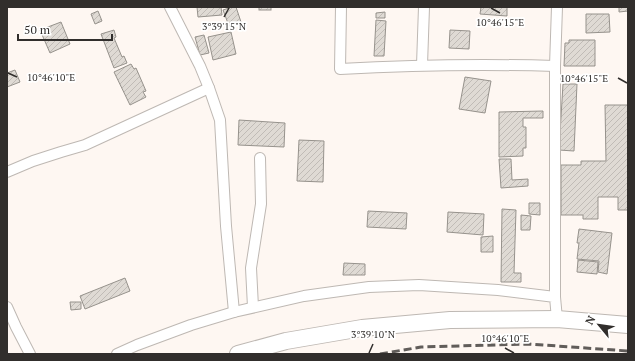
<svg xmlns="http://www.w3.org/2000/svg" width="635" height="361" viewBox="0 0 635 361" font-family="'PT Serif',serif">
<defs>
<pattern id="building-hatch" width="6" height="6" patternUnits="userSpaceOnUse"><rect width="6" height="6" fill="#dfdad4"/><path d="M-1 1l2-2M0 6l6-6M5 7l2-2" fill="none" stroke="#c0bbb6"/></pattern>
</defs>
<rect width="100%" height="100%" fill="#fef7f2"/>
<g fill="url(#building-hatch)" stroke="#96928c">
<polygon points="197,7 221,7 222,15 198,17"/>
<polygon points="232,7 236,7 241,22 229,26 223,10"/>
<rect x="259" y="7" width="12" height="3"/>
<polygon points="481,7 507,7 507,16 480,14"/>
<polygon points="619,7 628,7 628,11 619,12"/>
<polygon points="98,11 102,21 95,24 91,14"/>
<polygon points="385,12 385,18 376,18 376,13"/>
<polygon points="586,14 609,14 610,32 586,33"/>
<polygon points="376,20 386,21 384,56 374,56"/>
<polygon points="61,22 70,44 50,53 40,30"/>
<polygon points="114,30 116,37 114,38 122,57 124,56 127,63 114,68 101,34"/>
<polygon points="450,30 470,31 469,49 449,48"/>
<polygon points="231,32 236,54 213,60 208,37"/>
<polygon points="204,35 209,53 200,55 195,37"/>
<polygon points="569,40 595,40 595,66 564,66 565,43 569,43"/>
<polygon points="131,64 134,69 136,68 146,91 143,92 146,97 130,105 114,72"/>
<polygon points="15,70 20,82 7,87 7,73"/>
<polygon points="465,77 491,81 485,113 459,109"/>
<polygon points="563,84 577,84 574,151 559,150"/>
<polygon points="605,105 628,105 628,210 618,210 618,197 598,197 598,219 583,219 583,215 561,215 561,165 581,165 581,161 606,161"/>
<polygon points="543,111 543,118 523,118 523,127 526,127 526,148 523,148 523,156 499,157 499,112"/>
<polygon points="239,120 285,123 284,147 238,145"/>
<polygon points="299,140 324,141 323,182 297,181"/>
<polygon points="499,159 511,159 512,180 528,179 528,186 501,188"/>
<polygon points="529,203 540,203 540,215 529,214"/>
<polygon points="502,209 516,210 514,273 521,273 521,282 501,282"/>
<polygon points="368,211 407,213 406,229 367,227"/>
<polygon points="448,212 484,214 483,235 447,232"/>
<polygon points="521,215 531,216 530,230 521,230"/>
<polygon points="579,229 612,233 607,274 598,272 599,261 577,259 579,243 577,243"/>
<polygon points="493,236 493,252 481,252 481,237"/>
<polygon points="578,260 598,262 597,274 577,272"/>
<polygon points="344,263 365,264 365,275 343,275"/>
<polygon points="125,278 130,291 85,309 80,296"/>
<polygon points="70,302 81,302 81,309 71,310"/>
</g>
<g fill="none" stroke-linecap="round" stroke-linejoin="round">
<g stroke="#beb8b3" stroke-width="12">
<g id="minor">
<polyline points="170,7 200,66 209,88 220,120 226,226 234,312"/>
<path d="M341 7 340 69C412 65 484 64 555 66"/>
<polyline points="422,65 424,7"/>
<polyline points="7,172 33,161 61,152 85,145 209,88"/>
<polyline points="555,297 555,66 557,7"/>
<polyline points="7,307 16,327 30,354"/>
<polyline points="253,307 251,268 261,204 260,158"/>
<polyline points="117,354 137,345 191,325 234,312 304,296 369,287 419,285 498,290 555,297 557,319"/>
</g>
</g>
<g stroke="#beb8b3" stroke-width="18">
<polyline id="primary" points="238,354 286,341 362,328 450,320 557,319 628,325"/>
</g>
<use href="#minor" stroke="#fff" stroke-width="10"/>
<use href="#primary" stroke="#fff" stroke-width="16"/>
<polyline stroke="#615d5a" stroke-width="3" stroke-dasharray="8 4" stroke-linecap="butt" points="380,354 421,347 529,344 628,351"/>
</g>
<path fill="none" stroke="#312e2c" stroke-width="1.5" d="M491 8 500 13M224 17 229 8M8 73 17 77M618 78 627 83M505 348 514 353M369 353 373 344"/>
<g font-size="10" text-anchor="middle" fill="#312e2c" stroke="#fff" stroke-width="3.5" stroke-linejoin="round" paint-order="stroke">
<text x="500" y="26">10°46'15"E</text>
<text x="224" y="30">3°39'15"N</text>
<text x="51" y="81">10°46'10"E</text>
<text x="584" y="82">10°46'15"E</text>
<text x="373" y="338">3°39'10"N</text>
<text x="505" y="342">10°46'10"E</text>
</g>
<rect width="635" height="361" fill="none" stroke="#312e2c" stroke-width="16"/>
<g transform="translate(599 325) rotate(299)" stroke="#ffffff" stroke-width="3" paint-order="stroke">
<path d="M0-3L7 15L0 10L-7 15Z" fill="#312e2c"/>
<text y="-6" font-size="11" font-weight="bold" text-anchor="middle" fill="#312e2c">N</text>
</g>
<path d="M18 34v6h94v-6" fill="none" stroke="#312e2c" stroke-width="2"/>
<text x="24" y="34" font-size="12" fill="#312e2c" stroke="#ffffff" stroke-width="3" paint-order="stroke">50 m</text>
</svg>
